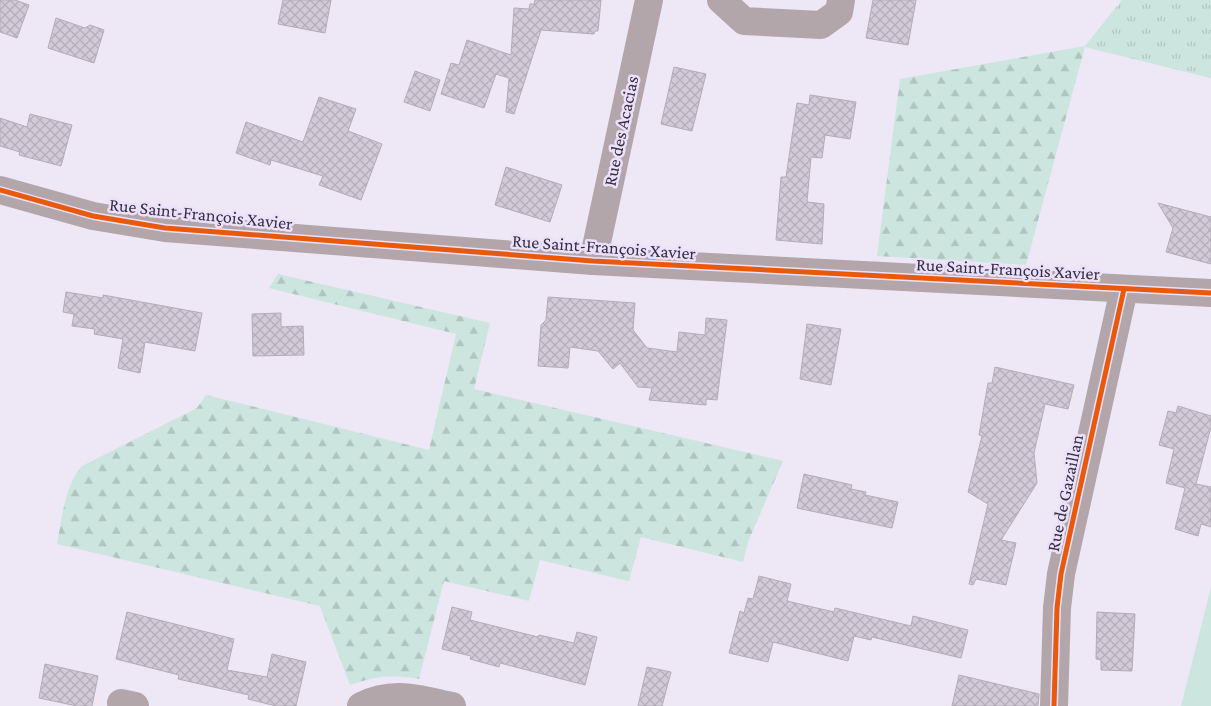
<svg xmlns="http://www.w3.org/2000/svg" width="1211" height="706" viewBox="0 0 1211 706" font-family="'Crimson Pro',serif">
<defs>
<pattern id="forest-firs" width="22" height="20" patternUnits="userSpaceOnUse" patternTransform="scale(1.25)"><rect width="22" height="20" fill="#cde5df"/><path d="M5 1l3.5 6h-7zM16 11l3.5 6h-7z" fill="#b1c5c0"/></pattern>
<pattern id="park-tufts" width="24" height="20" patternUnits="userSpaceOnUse" patternTransform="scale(1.25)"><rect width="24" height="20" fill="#cde5df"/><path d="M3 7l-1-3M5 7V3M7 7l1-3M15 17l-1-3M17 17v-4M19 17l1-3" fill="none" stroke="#b1c5c0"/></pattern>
<pattern id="building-cross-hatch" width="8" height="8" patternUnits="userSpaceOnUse" patternTransform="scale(1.25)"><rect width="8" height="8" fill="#d2cad8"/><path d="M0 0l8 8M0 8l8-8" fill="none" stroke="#b5aeba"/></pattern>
</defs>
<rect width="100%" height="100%" fill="#ede7f6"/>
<polygon fill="#cde5df" points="1211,587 1211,706 1181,706"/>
<g fill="url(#forest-firs)">
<polygon points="1122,0 1211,0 1211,78 1085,47 1026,265 877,256 900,79 1085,46"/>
<path d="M278 274 490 323 474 389 783 461 748 542 743 562 641 537 629 581 540 560 529 601 444 581 419 679C392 674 376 676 350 685L320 606 57 544C62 519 64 487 82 466L197 408 206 395 429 450 456 334 269 288Z"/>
</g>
<polygon fill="url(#park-tufts)" points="1122,0 1211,0 1211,78 1085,46"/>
<g fill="url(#building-cross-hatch)" stroke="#b3acb8">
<polygon points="0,0 15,0 29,5 17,38 0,32"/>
<polygon points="283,0 331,0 325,33 278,24"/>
<polygon points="535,0 601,0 598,31 595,31 594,34 541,30 514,114 506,112 509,78 496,74 484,108 441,94 451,63 459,65 467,40 511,55 514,8 529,9 530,4 534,4"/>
<polygon points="873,0 916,0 908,45 866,38"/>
<polygon points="56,18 85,28 90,25 104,30 94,63 48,48"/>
<polygon points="674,67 706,74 692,131 661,124"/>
<polygon points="415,71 440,80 430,111 404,102"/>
<polygon points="810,95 856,102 850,139 825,135 822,158 811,157 807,202 824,204 822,244 776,240 781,177 786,177 797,103 809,105"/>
<polygon points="319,97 356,109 348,131 382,144 361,200 319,185 323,176 271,160 270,165 236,153 246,122 303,142"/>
<polygon points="30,114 72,125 61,166 19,155 20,152 0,146 0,118 27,127"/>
<polygon points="506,167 562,185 550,222 495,205"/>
<polygon points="1158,203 1211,217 1211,264 1166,252 1173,228"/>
<polygon points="66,292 103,298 103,295 202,313 195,351 145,342 140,373 118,368 123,339 94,334 95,329 72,326 74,314 63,312"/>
<polygon points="548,297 635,303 633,330 647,348 677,352 679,332 705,335 706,318 727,320 717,400 706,399 706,405 649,400 652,388 638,387 620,363 613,369 598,351 570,347 568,368 538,366 541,325 546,320"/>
<polygon points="281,313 281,327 303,326 304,355 253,356 252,314"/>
<polygon points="807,324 841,329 831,385 800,379"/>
<polygon points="995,367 1074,385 1068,409 1045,404 1034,453 1037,483 1001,540 1016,543 1006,585 976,579 973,585 969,584 988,504 968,492 982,436 979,435 988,383 992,383"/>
<polygon points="1178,406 1211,416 1211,427 1196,484 1211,487 1211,527 1201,524 1198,536 1175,529 1185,488 1166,483 1174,449 1159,445 1168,411 1176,413"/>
<polygon points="804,474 852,485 851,489 866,492 865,495 898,502 892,528 797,508"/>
<polygon points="759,576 791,584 787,601 834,612 835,608 911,626 913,616 968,630 961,658 872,637 871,640 854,636 848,661 773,642 768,662 729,653 740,611 744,613 748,598 753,599"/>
<polygon points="452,607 472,612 470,620 538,637 539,635 574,643 577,632 597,637 585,685 500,663 499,667 470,659 471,656 442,649"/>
<polygon points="127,612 234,639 227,670 267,677 272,654 306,662 296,706 276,706 248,699 249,695 178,679 179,675 116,659"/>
<polygon points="1097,612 1135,614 1132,671 1101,670 1101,660 1096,659"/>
<polygon points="45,664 98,676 92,706 77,706 39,698"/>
<polygon points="647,667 671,672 662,706 638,706"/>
<polygon points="959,675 1039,694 1038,706 952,706"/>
</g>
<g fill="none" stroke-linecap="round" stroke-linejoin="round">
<g stroke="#b3a6aa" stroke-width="28">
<polyline points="721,0 744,21 821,25 839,12 841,0"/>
<polyline points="0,190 93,216 165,228 593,261 1211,293"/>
<polyline points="593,261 649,0"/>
<polyline points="121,703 135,706"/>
<path d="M361 706C394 690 418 699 452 706"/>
<polyline points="1054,706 1057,608 1061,574 1124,289"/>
</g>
<g stroke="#ece1fc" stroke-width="8">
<g id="cycleway">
<polyline points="0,190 93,216 165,228 593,261 1211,293"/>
<polyline points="1054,706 1057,608 1061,574 1124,289"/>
</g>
</g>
<use href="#cycleway" stroke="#e8590c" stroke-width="5"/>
</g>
<g text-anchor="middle" stroke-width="5" stroke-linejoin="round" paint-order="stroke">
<g font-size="18" fill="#342f3c" stroke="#ece1fc">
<text transform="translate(621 131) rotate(-78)" y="6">Rue des Acacias</text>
<text transform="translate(201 214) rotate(6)" y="6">Rue Saint-François Xavier</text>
<text transform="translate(604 247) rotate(4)" y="6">Rue Saint-François Xavier</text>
<text transform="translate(1008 269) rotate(3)" y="6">Rue Saint-François Xavier</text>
<text transform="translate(1065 493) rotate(-78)" y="6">Rue de Gazaillan</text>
</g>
</g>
</svg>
